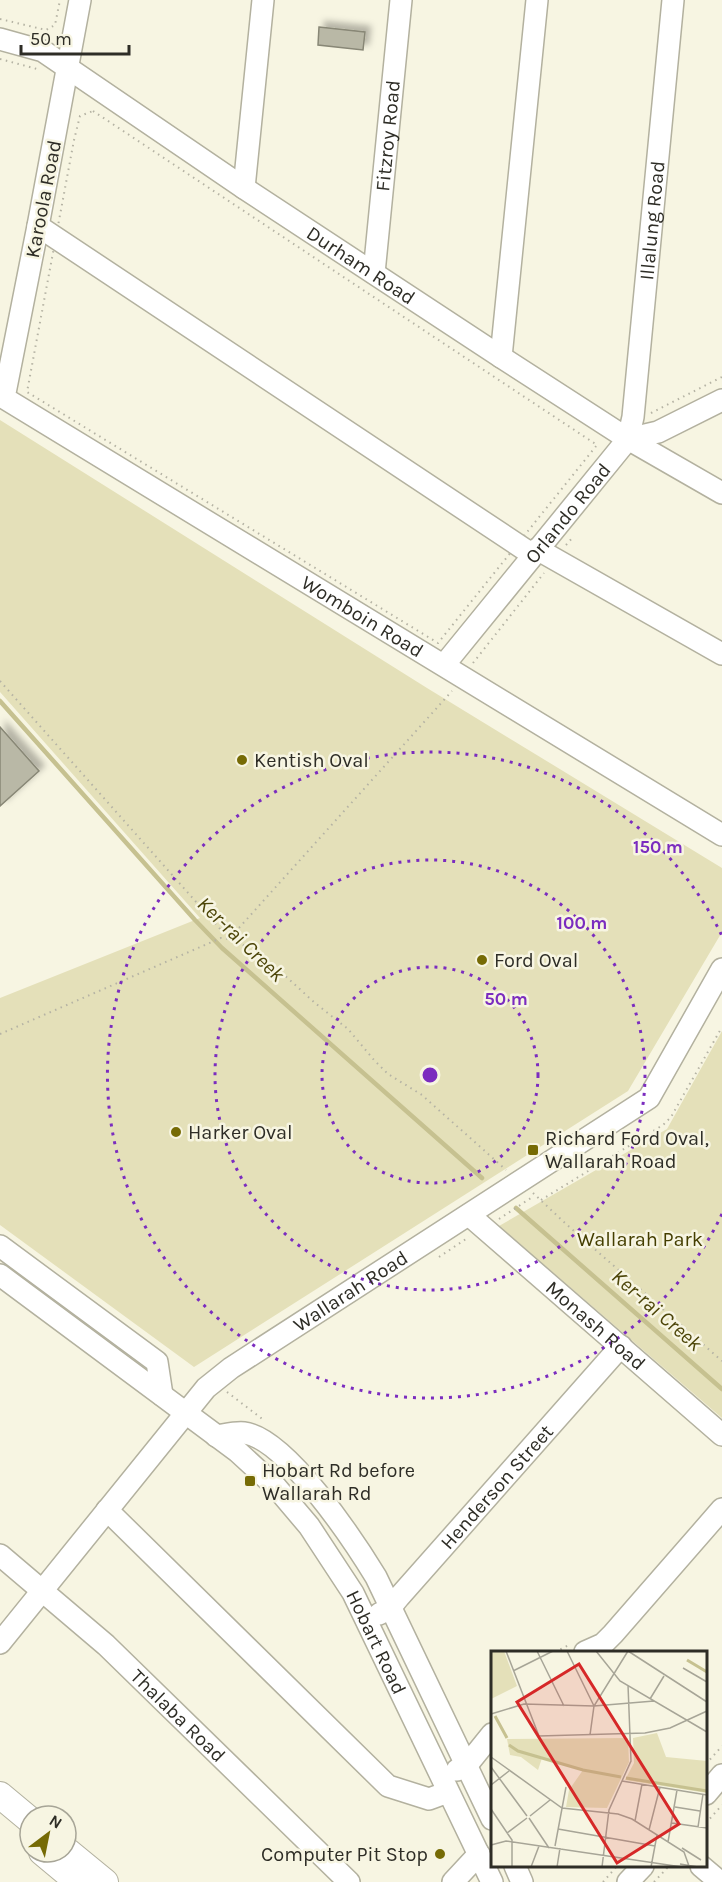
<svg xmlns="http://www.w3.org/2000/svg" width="722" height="1882" viewBox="0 0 722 1882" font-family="Karla,sans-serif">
<defs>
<filter id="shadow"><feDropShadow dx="5.5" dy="-5.5" stdDeviation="3" flood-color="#0004"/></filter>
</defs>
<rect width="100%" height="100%" fill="#f7f5e2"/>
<g fill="#e4e0b9">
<polygon points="0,420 427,688 722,868 722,932 628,1091 194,1367 0,1225 0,998 200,918 0,692"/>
<polygon points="722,1031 722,1418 499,1226 667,1129"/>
</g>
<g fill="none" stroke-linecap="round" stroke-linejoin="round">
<g stroke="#c6c190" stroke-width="4.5">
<polyline points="0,701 195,920 222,948 482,1178"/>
<polyline points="516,1208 722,1389"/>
</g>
</g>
<g fill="#b9b8a6" stroke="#888776" stroke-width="1.5" filter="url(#shadow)">
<polygon points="319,27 365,32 363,50 318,45"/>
<polygon points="0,727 39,771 0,806"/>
</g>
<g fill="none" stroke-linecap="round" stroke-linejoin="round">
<g stroke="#b3b19f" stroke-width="24">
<g id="minor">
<path id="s1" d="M80 0 38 226 4 398 722 835"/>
<path id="s2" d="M0 39 43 51 244 188 501 357 628 439 722 493"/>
<polyline points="244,188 263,0"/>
<polyline points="38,226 533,555"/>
<path id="s3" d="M374 273 401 0"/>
<polyline points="501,357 537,0"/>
<path id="s4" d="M628 439 633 417 673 0"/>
<polyline points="537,549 722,654"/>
<path id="s5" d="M444 665 628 439 658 432 722 400"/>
<path id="s6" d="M469 1215 722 1435"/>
<polyline points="0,1246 157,1362 162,1395"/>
<path id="s7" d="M0 1275 237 1451 276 1487 309 1526 353 1593 492 1882"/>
<path d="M216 1436C224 1435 235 1432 244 1433 286 1438 354 1541 376 1577L492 1819"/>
<polyline points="107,1510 388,1786 429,1799 448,1792"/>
<path id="s8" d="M0 1555 106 1645 349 1882"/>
<path id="s9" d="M379 1614 390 1608 399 1597 621 1346"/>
<path id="s10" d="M0 1643 206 1388 231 1368 649 1098 722 969"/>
<polyline points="585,1652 603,1644 613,1634 722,1509"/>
<polyline points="457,1770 467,1765 492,1734"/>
<polyline points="706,1794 722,1775"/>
<polyline points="515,1866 522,1882"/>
<polyline points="701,1866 720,1882"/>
<polyline points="453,1882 479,1854"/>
<polyline points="628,1882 643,1866"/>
</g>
</g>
<g stroke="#b3b19f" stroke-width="28">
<g id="major">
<polyline points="0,1795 30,1820"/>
<polyline points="66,1850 105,1882"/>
<polyline points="42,1852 78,1882"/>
</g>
</g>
<g stroke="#b5b3a4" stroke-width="2" stroke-dasharray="1.5 4.5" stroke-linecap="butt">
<polyline points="0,19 46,30 55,25 60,0"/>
<polyline points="0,59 37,69"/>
<polygon points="93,111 597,445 438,643 27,392 74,140 80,116"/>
<polyline points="651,413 722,377"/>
<polyline points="566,545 574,536"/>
<polyline points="473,663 544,573"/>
<polyline points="0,681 229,939 259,952 315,1003 348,1029 374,1060 388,1074 422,1095 506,1170"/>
<polyline points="0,1034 221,938 229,939 452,691"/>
<polyline points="533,1193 565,1223 722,1361"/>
<polyline points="541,1200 663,1125 671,1117 722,1027"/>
<polyline points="499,1219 534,1196"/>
<polyline points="439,1257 469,1237"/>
<polyline points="227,1392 265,1421"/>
<polyline points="555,1652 569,1645"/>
<polyline points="706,1764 722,1746"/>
<polyline points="706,1823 722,1805"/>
<polyline points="603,1882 617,1866"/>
<polyline points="654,1882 669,1866"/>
</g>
<use href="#minor" stroke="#fff" stroke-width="21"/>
<use href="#major" stroke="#fff" stroke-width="26"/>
</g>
<g fill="none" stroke="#7b2cbf" stroke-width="3" stroke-dasharray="3 6">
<circle cx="430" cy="1075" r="108"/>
<circle cx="430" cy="1075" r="215"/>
<path d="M722 1214A323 323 0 1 1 722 936"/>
</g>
<g fill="#766b05" stroke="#f7f5e2" stroke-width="2">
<circle cx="242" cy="760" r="6"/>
<circle cx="482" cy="960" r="6"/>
<circle cx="176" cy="1132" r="6"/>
<rect x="527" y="1144" width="12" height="12" rx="3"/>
<rect x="244" y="1475" width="12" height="12" rx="3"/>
<circle cx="440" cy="1854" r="6"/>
</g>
<g text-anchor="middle" stroke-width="5" stroke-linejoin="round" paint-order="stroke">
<g font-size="20" fill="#2e2d26" stroke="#f7f5e2">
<text dy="7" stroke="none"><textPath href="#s3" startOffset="138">Fitzroy Road</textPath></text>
<text transform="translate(43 199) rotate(-79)" y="7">Karoola Road</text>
<text dy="7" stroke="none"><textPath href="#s4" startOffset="220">Illalung Road</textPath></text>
<text dy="7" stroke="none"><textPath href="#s2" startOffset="428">Durham Road</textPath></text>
<text dy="7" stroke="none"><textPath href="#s5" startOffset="196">Orlando Road</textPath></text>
<text dy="7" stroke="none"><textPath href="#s1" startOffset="825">Womboin Road</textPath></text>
<text dy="7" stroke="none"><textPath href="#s10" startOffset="502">Wallarah Road</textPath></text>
<text dy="7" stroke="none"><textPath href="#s6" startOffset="168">Monash Road</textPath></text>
<text dy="7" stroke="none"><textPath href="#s9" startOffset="174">Henderson Street</textPath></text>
<text dy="7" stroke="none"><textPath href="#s7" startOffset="534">Hobart Road</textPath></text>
<text dy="7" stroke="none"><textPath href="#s8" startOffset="240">Thalaba Road</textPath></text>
</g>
<g font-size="20" fill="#2e2d26" stroke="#f7f5e2" text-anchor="start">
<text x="254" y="767">Kentish Oval</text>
<text x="494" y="967">Ford Oval</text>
<text x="188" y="1139">Harker Oval</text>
<text x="545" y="1145">Richard Ford Oval,<tspan x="545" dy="23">Wallarah Road</tspan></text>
<text x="262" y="1477">Hobart Rd before<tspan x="262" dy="23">Wallarah Rd</tspan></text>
<text x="428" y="1861" text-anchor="end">Computer Pit Stop</text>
</g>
<g font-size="20" fill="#443e00" stroke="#f7f5e2">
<text x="640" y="1246">Wallarah Park</text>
</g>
<g font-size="21" font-style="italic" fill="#4d4609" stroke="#f7f5e2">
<text transform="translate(241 939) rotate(44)" y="7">Ker-rai Creek</text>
<text transform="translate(657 1310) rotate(41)" y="7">Ker-rai Creek</text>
</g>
</g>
<g transform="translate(491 1651)">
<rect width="216" height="216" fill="#f7f5e2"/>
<path d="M0 0H13L26 35 0 48ZM166 82 175 106 216 110V142L134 129 143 112 142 87ZM137 87 138 111 116 157 75 156 78 139 92 119 51 107 47 119 30 106 19 104 16 88Z" fill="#e4e0b9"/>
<path fill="none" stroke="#c6c190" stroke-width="3" d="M196 9 216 21M4 65 16 87M18 94 27 100 92 119 130 126M135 127 216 140"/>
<path fill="none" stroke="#a7a597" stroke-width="1.5" d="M15 0 48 85 154 82 179 77 216 60M46 0 73 55M76 0 103 55M105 0 129 30 216 81M137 0 216 51M192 17 216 31M22 20 62 0M159 48 173 25M0 63 33 53 103 55 163 50M99 84 103 55 137 0M0 106 71 157 127 163 141 168 193 201 198 215M0 116 36 165M131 130 216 144M0 134 18 120M184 156 209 160M0 158 21 189V216M39 165 59 149M38 167 58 197M144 170 151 133M181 172 216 177M207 176 212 143M67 178 164 195M158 179 169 136M16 182 36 167M177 191 186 139M0 194 15 190 191 216M64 195 75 136M191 197 210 209M189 213 207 216M40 216 48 195M66 216 69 197M111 216 118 159 140 110 137 34M160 216 166 184"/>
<path fill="#d62828" fill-opacity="0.15" stroke="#d62828" stroke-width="3" d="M88 13 188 173 126 212 26 51Z"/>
<rect width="216" height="216" fill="none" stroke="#2e2d26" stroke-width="3"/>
</g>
<circle cx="430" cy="1075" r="9" fill="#7b2cbf" stroke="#f7f5e2" stroke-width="3"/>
<g font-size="18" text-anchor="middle" font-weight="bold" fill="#7b2cbf" stroke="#f7f5e2" stroke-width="5" stroke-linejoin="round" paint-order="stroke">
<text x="658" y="853">150 m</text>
<text x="582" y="929">100 m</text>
<text x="506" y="1005">50 m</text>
</g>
<g transform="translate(48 1834) rotate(32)"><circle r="28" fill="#f7f5e2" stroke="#a7a597" stroke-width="1.5"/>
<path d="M0-4.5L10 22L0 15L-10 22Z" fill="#766b05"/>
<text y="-9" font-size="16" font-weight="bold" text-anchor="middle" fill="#2e2d26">N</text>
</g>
<path d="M21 45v9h108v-9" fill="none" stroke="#2e2d26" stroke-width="3"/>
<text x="30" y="45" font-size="18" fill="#2e2d26" stroke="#f7f5e2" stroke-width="4.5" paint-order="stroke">50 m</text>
</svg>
